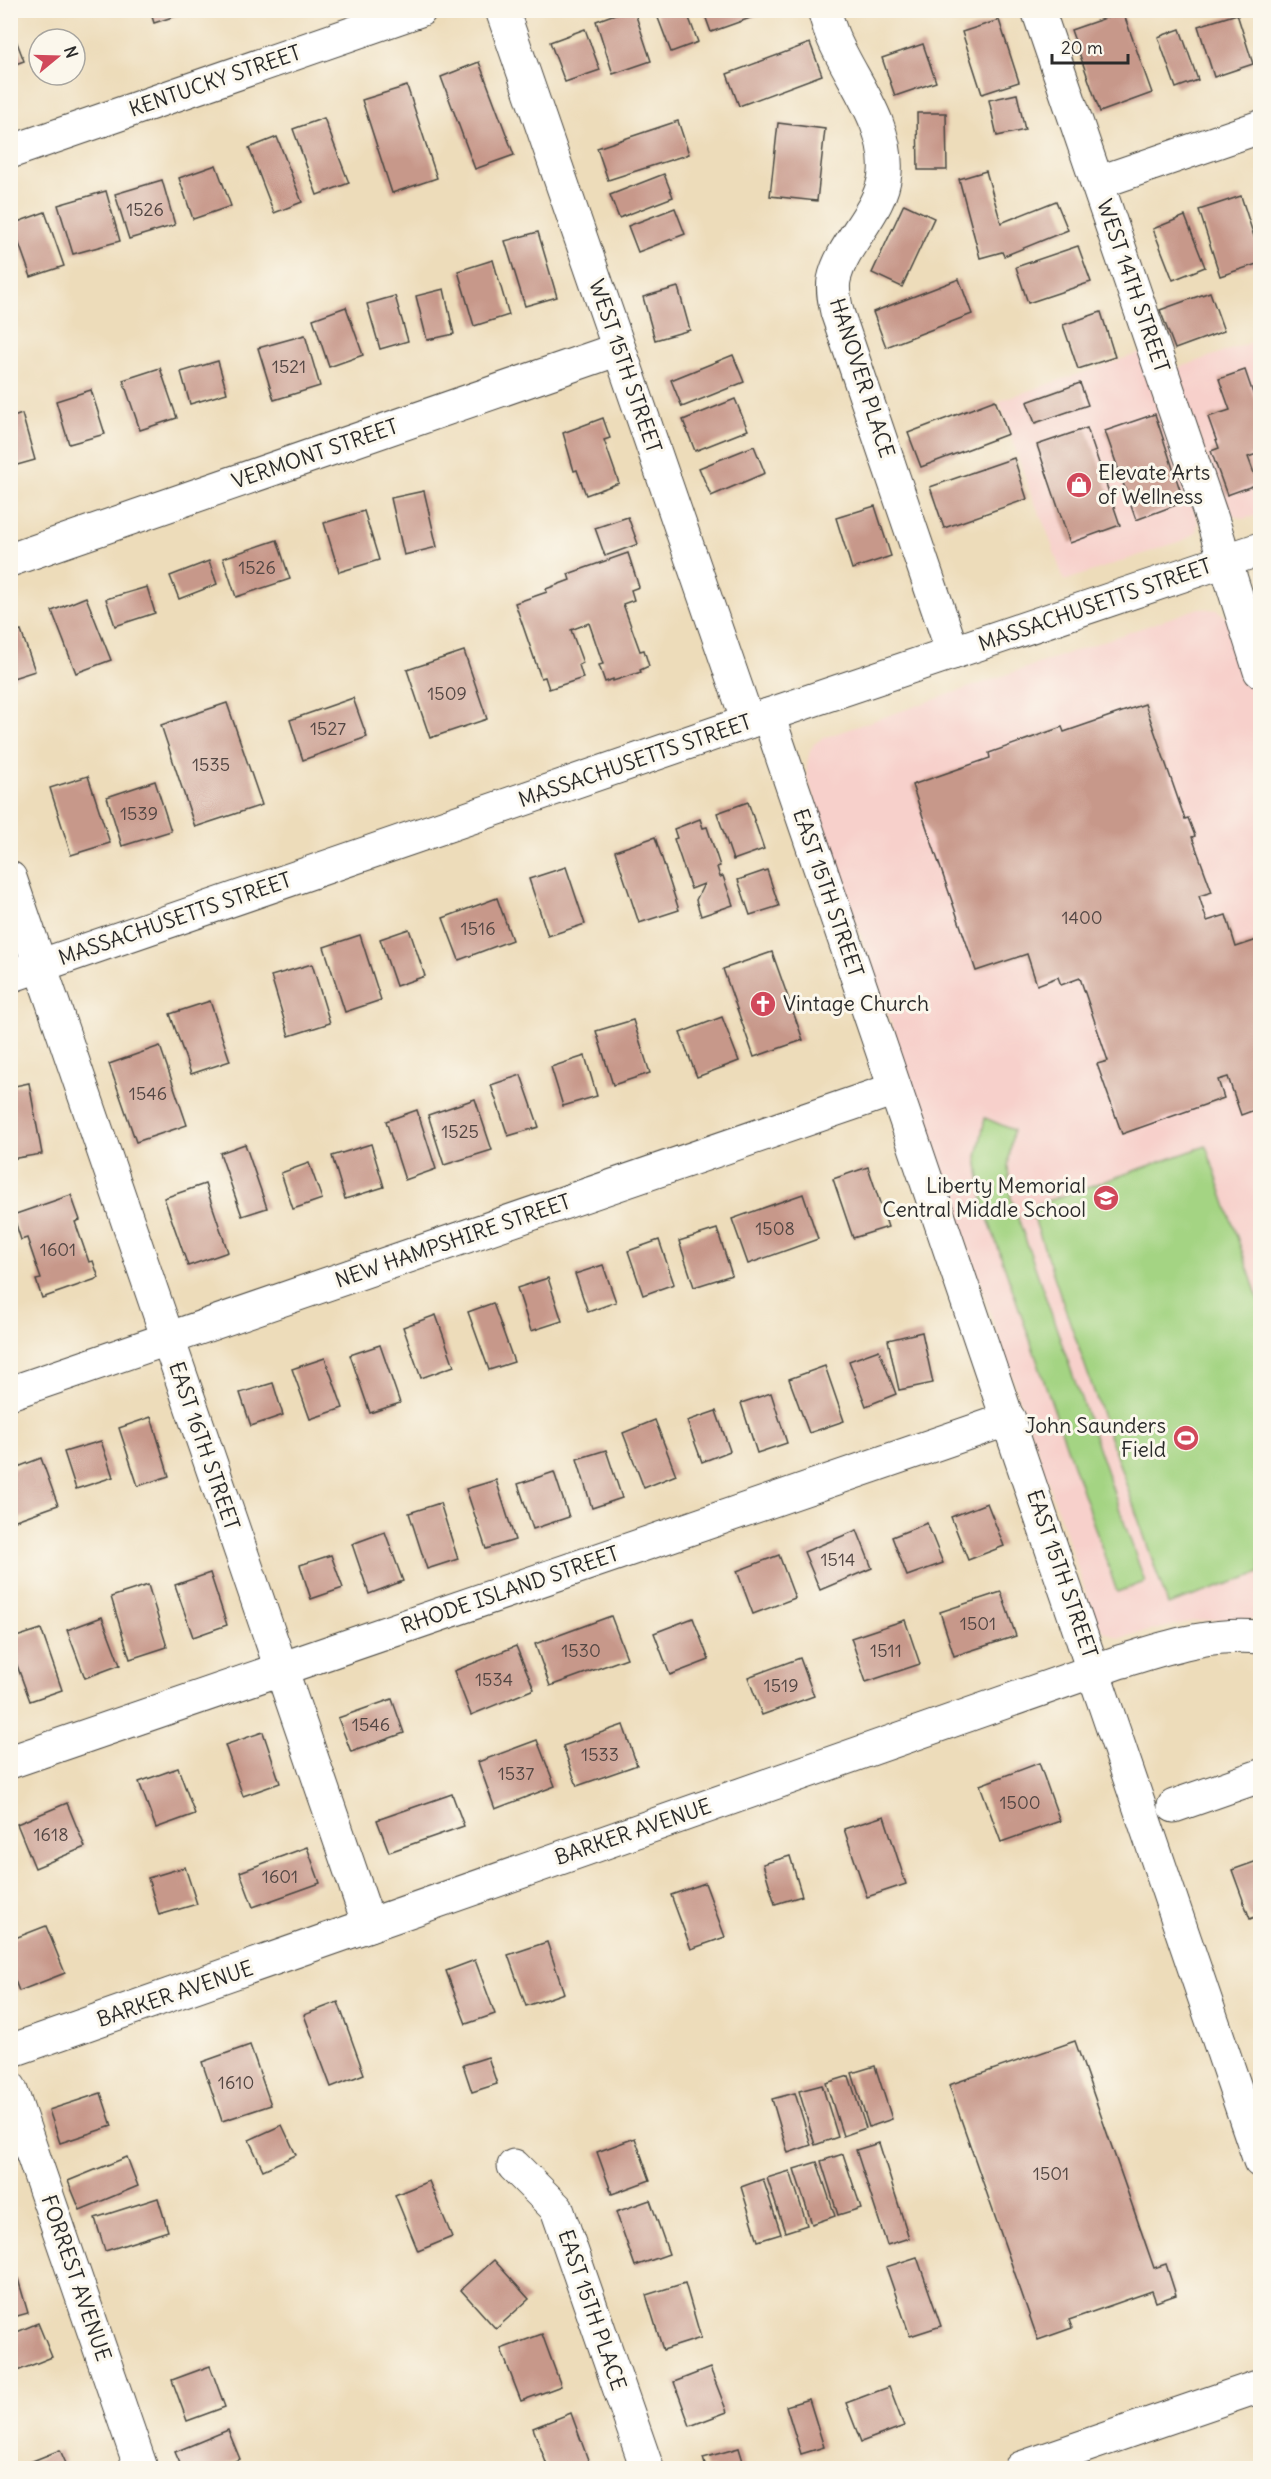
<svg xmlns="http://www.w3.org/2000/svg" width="1271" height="2479" viewBox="0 0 1271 2479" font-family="Delius,sans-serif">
<rect width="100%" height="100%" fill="#fbf7ec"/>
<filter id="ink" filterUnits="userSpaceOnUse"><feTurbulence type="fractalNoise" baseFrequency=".0167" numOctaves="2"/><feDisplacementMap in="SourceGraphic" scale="12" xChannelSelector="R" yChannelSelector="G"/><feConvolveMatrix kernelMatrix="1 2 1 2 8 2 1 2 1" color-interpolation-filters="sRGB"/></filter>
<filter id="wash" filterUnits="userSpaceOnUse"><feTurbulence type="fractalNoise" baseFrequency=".008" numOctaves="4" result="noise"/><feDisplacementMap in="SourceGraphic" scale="24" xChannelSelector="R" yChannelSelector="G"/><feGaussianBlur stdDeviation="1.35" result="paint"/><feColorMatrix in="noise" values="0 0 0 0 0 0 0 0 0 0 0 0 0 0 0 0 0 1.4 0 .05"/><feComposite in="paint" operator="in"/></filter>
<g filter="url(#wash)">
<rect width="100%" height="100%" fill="#eddcba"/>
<g fill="#f7d0cb">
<polygon points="1260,339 1260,515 1244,519 1230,514 1225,509 1175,369"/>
<polygon points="1140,353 1198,521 1196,533 1184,540 1064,581 1047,531 1030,492 999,401"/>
<polygon points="1199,608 1218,610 1229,620 1260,712 1260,1620 1230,1619 1190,1622 1119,1638 1104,1632 1095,1619 807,778 807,764 810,751 814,744 823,738"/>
</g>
<g fill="#a4d483" stroke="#688057" stroke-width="1.5">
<polygon points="985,1118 1013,1130 1008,1167 1011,1198 1145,1582 1117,1592 984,1207 977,1157"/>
<polygon points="1206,1146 1260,1304 1260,1573 1168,1605 1030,1207"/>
</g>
<g id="blocks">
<g fill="#c7988a">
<polygon points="150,10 191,10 191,11 154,23"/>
<polygon points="626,10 634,10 651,61 613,74 596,21"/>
<polygon points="655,10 686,10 698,42 671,52"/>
<polygon points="703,10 770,10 770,11 711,32"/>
<polygon points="1123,12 1152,93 1100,112 1071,30"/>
<polygon points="1237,14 1253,64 1214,77 1198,26"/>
<polygon points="999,20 1019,82 982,94 962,32"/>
<polygon points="10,24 24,61 10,66"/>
<polygon points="585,29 600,70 565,82 550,42"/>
<polygon points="1180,29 1198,80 1176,88 1158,37"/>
<polygon points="810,43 822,75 739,106 727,74"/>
<polygon points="923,44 936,82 895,96 882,58"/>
<polygon points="479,62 514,155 475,169 441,77"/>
<polygon points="407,86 437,178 392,193 362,100"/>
<polygon points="1017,94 1025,130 997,136 989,100"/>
<polygon points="917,113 946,113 947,170 918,170"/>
<polygon points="324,118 349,183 317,195 293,129"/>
<polygon points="678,121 689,154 608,180 597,148"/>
<polygon points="778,123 825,129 817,201 770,196"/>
<polygon points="277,137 302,202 274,213 249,148"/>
<polygon points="216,165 231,206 193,219 179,178"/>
<polygon points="986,171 1001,223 1056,201 1068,230 1004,256 1002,252 980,258 959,179"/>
<polygon points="664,174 673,197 619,218 610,195"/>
<polygon points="162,180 175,225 129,239 115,194"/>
<polygon points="106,191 120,241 73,254 58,205"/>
<polygon points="1241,196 1260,255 1260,263 1220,276 1199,210"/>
<polygon points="904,204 934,218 902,287 872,273"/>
<polygon points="675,208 685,234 638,252 628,226"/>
<polygon points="45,212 64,266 31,277 12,224"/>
<polygon points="1185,216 1205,267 1173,280 1153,229"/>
<polygon points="538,232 557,297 525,306 505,241"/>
<polygon points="1078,246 1091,282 1028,303 1016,267"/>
<polygon points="493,260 509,315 474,326 458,271"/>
<polygon points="959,279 972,314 886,347 873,312"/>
<polygon points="678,287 690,330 655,340 643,297"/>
<polygon points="444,289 454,334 427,340 416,296"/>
<polygon points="1210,292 1224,331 1175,349 1160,310"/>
<polygon points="395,296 408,341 380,349 367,304"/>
<polygon points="346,307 363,355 329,367 313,319"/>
<polygon points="1101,312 1115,357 1078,369 1063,325"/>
<polygon points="305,335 320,386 274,400 258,348"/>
<polygon points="733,355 744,382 682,407 671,380"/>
<polygon points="218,361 227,393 190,404 181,372"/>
<polygon points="160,368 177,418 140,430 123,380"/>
<polygon points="1245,370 1260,414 1260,453 1248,457 1258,484 1227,495 1211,451 1219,448 1208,417 1230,410 1219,379"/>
<polygon points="1080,383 1088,405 1035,423 1027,402"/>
<polygon points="91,390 105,434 69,444 56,401"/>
<polygon points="735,399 748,430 695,451 683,420"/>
<polygon points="995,400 1008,434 921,467 908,433"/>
<polygon points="22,414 35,460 10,467 10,418"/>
<polygon points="1155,414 1184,502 1136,520 1105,431"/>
<polygon points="603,418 610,438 604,440 619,483 586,495 577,470 574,471 563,433"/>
<polygon points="1087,428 1120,525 1070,543 1037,445"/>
<polygon points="754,446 765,473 711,496 699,468"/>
<polygon points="1014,458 1027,499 944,528 930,487"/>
<polygon points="424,491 437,547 404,555 391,498"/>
<polygon points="875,506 891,556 852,569 836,518"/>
<polygon points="364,511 379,560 339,572 324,523"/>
<polygon points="628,517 638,544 605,556 595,528"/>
<polygon points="277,540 290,579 236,597 223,558"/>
<polygon points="628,553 639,587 631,590 634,600 623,604 640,651 644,650 649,666 640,670 641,672 613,681 613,679 605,682 599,665 603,664 589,623 571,630 583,663 579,665 583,678 549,689 545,677 541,678 515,603 547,592 546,589 570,580 568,574"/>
<polygon points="209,561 217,584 179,599 170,576"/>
<polygon points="147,587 155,613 115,626 106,599"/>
<polygon points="86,597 111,660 76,673 52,611"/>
<polygon points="21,631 35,671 10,679 10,634"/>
<polygon points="464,651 487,719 430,738 407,670"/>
<polygon points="353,698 367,737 303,760 290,720"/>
<polygon points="227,703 262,805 195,827 161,725"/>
<polygon points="1145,704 1185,819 1188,818 1195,836 1192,837 1212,892 1199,896 1207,921 1226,915 1236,947 1260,939 1260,1108 1241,1115 1228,1077 1218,1080 1224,1098 1122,1134 1097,1064 1108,1061 1080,978 1061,985 1058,977 1037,985 1027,954 976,971 912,785 990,758 989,753 1062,727 1064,732"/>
<polygon points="88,776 110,843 71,855 50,788"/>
<polygon points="155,781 171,831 122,846 107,797"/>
<polygon points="748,802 764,849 733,860 717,813"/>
<polygon points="700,819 703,828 707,827 720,866 717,867 720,877 723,876 733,905 701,916 696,900 704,884 691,889 674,839 677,838 674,829"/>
<polygon points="655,837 679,910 639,923 615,851"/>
<polygon points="566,867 585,924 548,936 529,879"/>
<polygon points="767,870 779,906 750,915 738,880"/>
<polygon points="497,898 512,940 459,960 443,918"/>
<polygon points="409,929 425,976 396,986 380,939"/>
<polygon points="360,935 381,1000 345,1012 324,947"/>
<polygon points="772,952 803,1040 754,1057 723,969"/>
<polygon points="312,964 330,1023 289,1036 271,976"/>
<polygon points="210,1001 230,1061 191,1074 170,1014"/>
<polygon points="722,1017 739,1061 697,1077 680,1033"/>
<polygon points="633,1020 650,1073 613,1085 596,1031"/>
<polygon points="160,1046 187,1125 136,1142 109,1064"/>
<polygon points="585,1056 597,1096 563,1106 551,1067"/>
<polygon points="521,1075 539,1127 508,1136 491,1085"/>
<polygon points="29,1083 42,1154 10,1159 10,1087"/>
<polygon points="475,1099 492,1150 444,1165 428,1115"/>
<polygon points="417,1110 436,1169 405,1180 386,1121"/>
<polygon points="245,1144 267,1208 242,1216 220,1153"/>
<polygon points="371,1144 384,1187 345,1199 332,1156"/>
<polygon points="309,1163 322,1199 293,1209 281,1173"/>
<polygon points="868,1167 888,1227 853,1238 833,1179"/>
<polygon points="205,1184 228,1252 188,1266 164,1198"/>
<polygon points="803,1194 818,1239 748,1264 732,1219"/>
<polygon points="71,1195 80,1220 75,1222 89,1262 93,1261 99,1278 42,1298 36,1280 41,1279 27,1238 21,1240 13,1215"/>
<polygon points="717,1229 732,1275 694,1287 679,1241"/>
<polygon points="659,1240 674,1284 643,1295 628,1251"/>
<polygon points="603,1265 616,1302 588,1312 575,1274"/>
<polygon points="548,1278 562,1321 531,1331 517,1288"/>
<polygon points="493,1303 514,1362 489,1370 468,1312"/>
<polygon points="436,1315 454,1366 421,1378 403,1327"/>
<polygon points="922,1332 933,1383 899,1390 888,1340"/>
<polygon points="380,1345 400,1403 370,1413 350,1355"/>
<polygon points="879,1350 896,1394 866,1406 849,1361"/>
<polygon points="325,1358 343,1408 310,1419 292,1369"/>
<polygon points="825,1366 844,1421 809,1433 789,1379"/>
<polygon points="273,1383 283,1415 251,1426 240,1393"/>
<polygon points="771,1393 787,1443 757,1453 741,1403"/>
<polygon points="716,1411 730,1451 702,1462 687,1421"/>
<polygon points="151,1417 169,1476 138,1486 119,1428"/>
<polygon points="655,1420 676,1475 644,1488 623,1433"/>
<polygon points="101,1441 113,1477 76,1489 64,1452"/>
<polygon points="606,1450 622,1498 592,1508 577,1459"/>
<polygon points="41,1458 58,1505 13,1521 10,1515 10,1470"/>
<polygon points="554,1472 569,1517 533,1529 518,1484"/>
<polygon points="496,1480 515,1540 486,1549 466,1489"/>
<polygon points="440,1503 458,1559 427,1569 409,1513"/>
<polygon points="987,1503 1004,1546 968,1560 951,1517"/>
<polygon points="927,1523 943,1563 907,1576 892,1537"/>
<polygon points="857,1530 872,1568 820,1590 804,1552"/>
<polygon points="385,1532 403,1581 369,1594 352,1544"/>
<polygon points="331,1555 343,1588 311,1599 300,1565"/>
<polygon points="779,1555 795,1598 753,1614 737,1571"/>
<polygon points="210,1573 227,1625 193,1637 175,1585"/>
<polygon points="148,1585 167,1647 130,1659 111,1597"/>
<polygon points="1001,1592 1016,1636 954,1656 940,1612"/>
<polygon points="611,1616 627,1658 550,1686 535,1644"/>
<polygon points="102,1617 120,1665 85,1678 67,1630"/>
<polygon points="693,1618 709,1660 670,1675 654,1633"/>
<polygon points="905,1620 920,1664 866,1682 851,1638"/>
<polygon points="41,1629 62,1690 30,1701 10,1646 10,1639"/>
<polygon points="516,1646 534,1689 471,1715 454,1671"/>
<polygon points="800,1658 814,1696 762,1715 748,1677"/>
<polygon points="392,1699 404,1733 351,1752 338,1718"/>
<polygon points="623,1725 637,1765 577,1786 563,1746"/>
<polygon points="263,1732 280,1783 243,1796 225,1745"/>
<polygon points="537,1740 555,1786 495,1809 478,1762"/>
<polygon points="1039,1763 1060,1821 1001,1842 980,1785"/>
<polygon points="178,1768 195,1814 156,1828 139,1782"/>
<polygon points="452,1794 464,1826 389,1852 377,1820"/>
<polygon points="67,1803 85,1847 35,1868 17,1824"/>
<polygon points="884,1816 906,1884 867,1897 844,1829"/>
<polygon points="307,1847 320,1883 253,1907 240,1872"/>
<polygon points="790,1856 802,1896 775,1904 763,1864"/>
<polygon points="1260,1860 1260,1915 1250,1919 1232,1870"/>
<polygon points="185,1867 197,1904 159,1915 148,1878"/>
<polygon points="705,1883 725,1937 691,1949 671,1895"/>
<polygon points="46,1926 65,1973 19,1991 10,1968 10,1940"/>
<polygon points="547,1942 564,1993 526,2006 508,1955"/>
<polygon points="475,1960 495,2014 466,2024 446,1971"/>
<polygon points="338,2002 364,2074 331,2087 304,2015"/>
<polygon points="1075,2041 1154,2268 1166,2264 1176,2295 1156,2302 1152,2291 1069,2320 1072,2328 1038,2340 949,2085"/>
<polygon points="250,2045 271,2105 222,2121 202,2062"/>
<polygon points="488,2057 497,2084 472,2092 463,2065"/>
<polygon points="875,2066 892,2119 869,2127 852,2073"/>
<polygon points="849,2076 866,2128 843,2136 826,2083"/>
<polygon points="822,2085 838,2137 815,2145 799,2091"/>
<polygon points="101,2093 112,2126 60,2143 49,2110"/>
<polygon points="795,2093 811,2145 788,2153 772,2099"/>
<polygon points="282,2125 296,2155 263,2170 249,2140"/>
<polygon points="635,2138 650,2180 612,2194 597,2152"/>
<polygon points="879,2143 909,2238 887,2245 856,2150"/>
<polygon points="843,2154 861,2208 838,2215 821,2161"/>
<polygon points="127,2157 138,2186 80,2210 68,2181"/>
<polygon points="817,2162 835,2216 812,2224 794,2169"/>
<polygon points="790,2171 807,2225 785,2232 767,2178"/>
<polygon points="763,2179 781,2234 758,2241 741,2187"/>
<polygon points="429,2181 452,2237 418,2251 395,2195"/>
<polygon points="158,2198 168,2231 105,2251 95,2218"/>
<polygon points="650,2200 669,2254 635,2266 616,2212"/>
<polygon points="917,2257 941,2326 910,2336 886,2267"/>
<polygon points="494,2260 529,2299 496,2329 461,2290"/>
<polygon points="18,2279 28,2313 10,2318 10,2281"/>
<polygon points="685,2283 701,2338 663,2350 646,2295"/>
<polygon points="38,2323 52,2357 10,2374 10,2335"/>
<polygon points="542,2334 561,2386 521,2401 501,2349"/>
<polygon points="210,2366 225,2407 187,2421 172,2380"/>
<polygon points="710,2368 727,2412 690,2426 674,2382"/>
<polygon points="889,2387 904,2426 861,2442 846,2403"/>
<polygon points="809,2399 824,2447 801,2454 786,2406"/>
<polygon points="571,2413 591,2468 548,2468 533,2428"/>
<polygon points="228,2430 240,2459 218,2468 182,2468 175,2452"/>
<polygon points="739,2448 745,2468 706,2468 703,2458"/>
<polygon points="60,2450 68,2468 15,2468"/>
</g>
</g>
</g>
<g filter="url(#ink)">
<use href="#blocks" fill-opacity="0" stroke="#484640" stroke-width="1.5"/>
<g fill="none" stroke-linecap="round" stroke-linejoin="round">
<g stroke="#484640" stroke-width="35">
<g id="minor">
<polyline points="502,10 748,722"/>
<path d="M824 10C827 19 829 28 833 37 851 80 889 123 885 173 882 212 841 244 834 280 832 291 835 302 837 312L953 653"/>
<polyline points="1038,10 1212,519 1260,671"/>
<polyline points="1097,183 1260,127"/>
<polyline points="10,560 619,349"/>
<polyline points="10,878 369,1925"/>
<polyline points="10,1393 895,1089"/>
<polyline points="10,1762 1009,1419"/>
<polyline points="1174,1806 1260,1776"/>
<path d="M10 2051 1119 1662C1169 1647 1206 1633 1260 1637"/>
<polyline points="10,2088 141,2468"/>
<polyline points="514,2166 557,2209 647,2468"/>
<polyline points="1021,2468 1260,2386"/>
</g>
</g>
<g stroke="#484640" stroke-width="35">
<g id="major">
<polyline points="10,152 420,10"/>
<polyline points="768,715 1260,2161"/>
<polyline points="10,976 768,715 1260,549"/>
</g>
</g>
<use href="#minor" stroke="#fff" stroke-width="33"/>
<use href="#major" stroke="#fff" stroke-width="33"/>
</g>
</g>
<defs>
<g id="shop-disc" transform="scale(1.35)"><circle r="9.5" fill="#d1495b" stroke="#fbf7ec"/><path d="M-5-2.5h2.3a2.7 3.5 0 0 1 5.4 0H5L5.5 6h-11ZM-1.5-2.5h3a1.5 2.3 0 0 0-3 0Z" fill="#fff"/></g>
<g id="church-disc" transform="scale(1.35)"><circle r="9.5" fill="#d1495b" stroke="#fbf7ec"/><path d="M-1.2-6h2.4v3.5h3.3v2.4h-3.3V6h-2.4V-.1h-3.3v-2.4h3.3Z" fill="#fff"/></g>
<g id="school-disc" transform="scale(1.35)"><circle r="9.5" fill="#d1495b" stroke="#fbf7ec"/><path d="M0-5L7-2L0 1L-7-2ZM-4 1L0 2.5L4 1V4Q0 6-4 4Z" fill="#fff"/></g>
<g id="stadium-disc" transform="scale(1.35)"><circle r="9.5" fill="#d1495b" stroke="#fbf7ec"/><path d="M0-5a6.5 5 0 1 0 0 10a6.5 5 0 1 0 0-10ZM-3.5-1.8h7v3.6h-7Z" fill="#fff"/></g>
</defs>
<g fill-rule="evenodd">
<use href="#shop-disc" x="1079" y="485"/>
<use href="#church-disc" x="763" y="1004"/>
<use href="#school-disc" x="1106" y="1198"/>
<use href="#stadium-disc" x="1186" y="1438"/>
</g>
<g text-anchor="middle" stroke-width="6" stroke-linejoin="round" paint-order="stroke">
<g font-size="18" fill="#524643">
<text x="145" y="216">1526</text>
<text x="289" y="373">1521</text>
<text x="257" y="574">1526</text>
<text x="447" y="700">1509</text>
<text x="328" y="735">1527</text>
<text x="211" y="771">1535</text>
<text x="139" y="820">1539</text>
<text x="1082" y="924">1400</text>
<text x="478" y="935">1516</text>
<text x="148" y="1100">1546</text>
<text x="460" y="1138">1525</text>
<text x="775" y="1235">1508</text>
<text x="58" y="1256">1601</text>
<text x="838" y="1566">1514</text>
<text x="978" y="1630">1501</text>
<text x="581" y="1657">1530</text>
<text x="886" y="1657">1511</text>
<text x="494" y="1686">1534</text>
<text x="781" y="1692">1519</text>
<text x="371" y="1731">1546</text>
<text x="600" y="1761">1533</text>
<text x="516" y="1780">1537</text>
<text x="1020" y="1809">1500</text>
<text x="51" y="1841">1618</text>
<text x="280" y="1883">1601</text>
<text x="236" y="2089">1610</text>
<text x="1051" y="2180">1501</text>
</g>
<g font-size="21" fill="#2b2b2b" stroke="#fbf7ec">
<text transform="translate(215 81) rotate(-19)" y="7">KENTUCKY STREET</text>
<text transform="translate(1133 286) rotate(71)" y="7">WEST 14TH STREET</text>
<text transform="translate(625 366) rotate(71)" y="7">WEST 15TH STREET</text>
<text transform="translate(862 378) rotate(72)" y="7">HANOVER PLACE</text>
<text transform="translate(315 454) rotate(-19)" y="7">VERMONT STREET</text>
<text transform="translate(1095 605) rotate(-19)" y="7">MASSACHUSETTS STREET</text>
<text transform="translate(635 761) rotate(-19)" y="7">MASSACHUSETTS STREET</text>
<text transform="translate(828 893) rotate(71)" y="7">EAST 15TH STREET</text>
<text transform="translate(175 919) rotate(-19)" y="7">MASSACHUSETTS STREET</text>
<text transform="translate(453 1241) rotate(-19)" y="7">NEW HAMPSHIRE STREET</text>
<text transform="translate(204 1446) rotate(71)" y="7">EAST 16TH STREET</text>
<text transform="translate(1062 1574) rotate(71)" y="7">EAST 15TH STREET</text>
<text transform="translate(510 1590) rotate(-19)" y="7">RHODE ISLAND STREET</text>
<text transform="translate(633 1832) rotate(-19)" y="7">BARKER AVENUE</text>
<text transform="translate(175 1994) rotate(-19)" y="7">BARKER AVENUE</text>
<text transform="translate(76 2278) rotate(71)" y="7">FORREST AVENUE</text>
<text transform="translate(592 2310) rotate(71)" y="7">EAST 15TH PLACE</text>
</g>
<g font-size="21" fill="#2b2b2b" stroke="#fbf7ec" text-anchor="start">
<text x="1098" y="480">Elevate Arts<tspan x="1098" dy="24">of Wellness</tspan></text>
<text x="783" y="1011">Vintage Church</text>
<text x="1086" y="1193" text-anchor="end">Liberty Memorial<tspan x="1086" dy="24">Central Middle School</tspan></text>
<text x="1166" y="1433" text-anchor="end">John Saunders<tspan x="1166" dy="24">Field</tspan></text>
</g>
</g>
<rect width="1271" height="2479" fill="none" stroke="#fbf7ec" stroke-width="36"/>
<g transform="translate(57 57) rotate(71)"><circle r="28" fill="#fbf7ec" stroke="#a8a59f" stroke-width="1.5"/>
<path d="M0-4.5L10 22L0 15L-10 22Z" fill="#d1495b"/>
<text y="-9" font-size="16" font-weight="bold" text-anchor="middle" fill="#2b2b2b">N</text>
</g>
<path d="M1052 54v9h76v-9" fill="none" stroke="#2b2b2b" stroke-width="3"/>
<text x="1061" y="54" font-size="18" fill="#2b2b2b" stroke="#fbf7ec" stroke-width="4.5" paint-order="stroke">20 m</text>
</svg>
